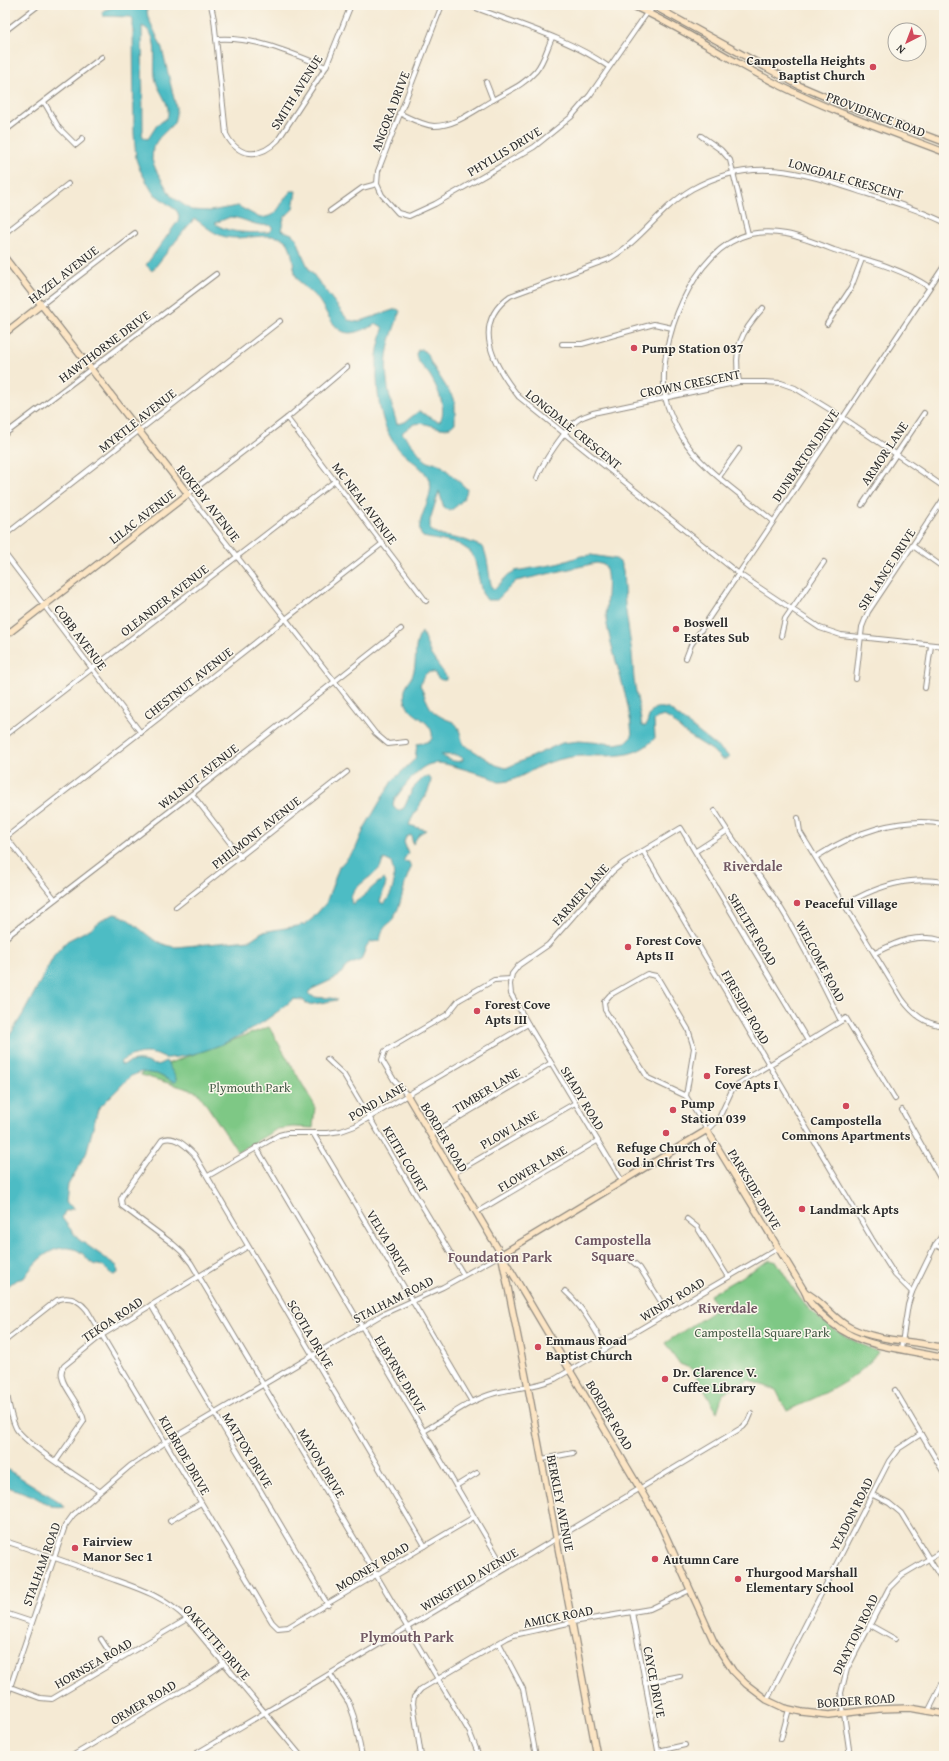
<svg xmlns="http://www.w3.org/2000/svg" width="949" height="1761" viewBox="0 0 949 1761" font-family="'Gentium Book Plus',serif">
<rect width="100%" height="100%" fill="#fbf7ec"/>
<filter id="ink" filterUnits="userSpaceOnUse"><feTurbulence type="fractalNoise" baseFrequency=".025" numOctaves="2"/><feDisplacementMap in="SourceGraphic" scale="8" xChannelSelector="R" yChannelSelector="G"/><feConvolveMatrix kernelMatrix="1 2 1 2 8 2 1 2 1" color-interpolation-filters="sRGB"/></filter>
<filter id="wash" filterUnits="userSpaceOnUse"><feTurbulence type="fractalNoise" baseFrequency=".012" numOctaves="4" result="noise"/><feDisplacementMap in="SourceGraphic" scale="16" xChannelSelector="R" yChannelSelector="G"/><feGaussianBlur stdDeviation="0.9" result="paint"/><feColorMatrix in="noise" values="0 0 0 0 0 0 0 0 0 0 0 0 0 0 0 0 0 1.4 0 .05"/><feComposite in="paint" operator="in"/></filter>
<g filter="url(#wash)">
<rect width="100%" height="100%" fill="#f5ead4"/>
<g fill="#7ec885" stroke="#547a58">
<polygon points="269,1027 315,1106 313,1128 293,1127 277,1129 238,1152 198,1092 141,1075 142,1073"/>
<path d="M770 1260 777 1262C784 1274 792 1287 800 1298 819 1324 849 1339 878 1352 857 1382 819 1395 787 1411L776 1390 749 1380 723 1394 717 1412 692 1369 680 1364 665 1343 717 1309 710 1295Z"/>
</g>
<g fill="#4ebcc4" stroke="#3c7478" fill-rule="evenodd">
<path d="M120 5H146L148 17 162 48 176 107V114L174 123 159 138 153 147 152 160 156 170 171 196 191 210 210 211 238 206 260 218C281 216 278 204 291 191H296L293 209 284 218 281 230 292 234 297 239 303 256 309 269 348 320 358 322 393 310 397 309 400 311C396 324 390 337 388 350 383 374 390 401 397 424L405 422 419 411 437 421H440C448 408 436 385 429 374 423 367 417 362 416 354L418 350 422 349 428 355 431 363 452 396 455 404V423C443 437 428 418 412 425 409 427 405 430 402 433L424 459 429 463 434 462 442 466 467 489C466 499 458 505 450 511L444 508 439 491 430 520V530L442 536 465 540 483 547C489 560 488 574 492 588L495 589 508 575 515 571 557 564 581 556 591 555 616 559 620 562 623 570 625 605 632 653 634 680 642 726H646C651 710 651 705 669 709L730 757 726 759H721L712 750 685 733 670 719 664 716 657 718 654 721 655 738C635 760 610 755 584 756 573 756 559 759 548 763 532 768 519 781 501 782 496 783 491 776 485 775 431 761 431 750 394 800L393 805 398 811 404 808 413 788 424 777H429L431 779C431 794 414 810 409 825L426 830 419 834 413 844 411 835 406 837 404 842 408 853 403 861 409 862 411 868C403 883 403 901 395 915 389 928 383 922 380 941L371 942 367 945 361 960 347 966 338 977 312 989 308 993C314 1001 329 995 337 1000L308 1005 303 1000 293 999C262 1027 210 1056 168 1058 164 1059 159 1055 154 1054 142 1051 130 1055 120 1062L122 1065C128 1063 135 1060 141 1061 153 1062 154 1069 166 1061L176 1078V1082H173L157 1074 141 1072 131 1076 98 1109 86 1154 68 1185 66 1203 74 1208 65 1211 62 1218 78 1239 117 1266 118 1273 114 1275C109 1273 107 1269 102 1266 100 1265 96 1265 93 1264 87 1260 84 1253 77 1250 54 1241 35 1261 24 1278L16 1280 5 1288V1043L23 1014 55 954 67 941 90 929 105 918 115 914C136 918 148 945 176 947L250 940 262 932 298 926 305 924 312 919 326 903 339 867 355 850 365 827 392 781 415 759 417 744 427 742 432 739C435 722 413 717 407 706 405 702 404 695 405 690 406 684 411 679 413 674 418 659 412 645 422 632L431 655 446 676V680C439 681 437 677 434 672H428L423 677 420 685C424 693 428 707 435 713 455 727 456 714 463 744L496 765 506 768 562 743 579 741 615 744 626 742 632 736C630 698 614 662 607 625 604 605 611 581 605 565L596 563 516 581 497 600H487L482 593 475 561 471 552 459 544 423 537C411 526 435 497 430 482 424 465 407 460 397 447 378 424 376 385 377 356 378 347 381 338 383 329L381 326 377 324C352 335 342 340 327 314 324 309 321 303 317 298 310 291 301 286 296 276 293 268 293 247 286 241 273 230 244 241 226 237 213 234 206 226 195 219L187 227 152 271 146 265 178 221 179 216 177 211 153 193 140 170 136 159 134 133 133 19 131 17 103 16 102 13 104 10ZM142 26C162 35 151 64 156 81 159 93 172 105 167 118L157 125 148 139 144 138 142 134 143 130ZM230 217C245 218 255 227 269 225L273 228 269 232C254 233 226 234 215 223ZM441 755H457L463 758V760C457 764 447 759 441 755ZM384 859 391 862C396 878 395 891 384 904L380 902 386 883 384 879C372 885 364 898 352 904 345 890 373 877 380 868 381 865 383 861 384 859Z"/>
<polygon points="5,1468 60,1502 64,1507 51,1506 31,1495 5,1486"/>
</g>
</g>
<g filter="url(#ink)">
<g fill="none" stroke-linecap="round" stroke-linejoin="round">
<g stroke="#908a80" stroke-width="6">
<g id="street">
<path d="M211 5 214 19 226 134C238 158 260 159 278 140L326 67 351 5"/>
<polyline points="442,5 378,171 377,184 382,195 398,213 409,216 435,204 534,147 571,117 590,95 647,13 655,7"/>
<path d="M468 5C514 23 569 38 609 67"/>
<polyline points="5,31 39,5"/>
<path d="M216 39C254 36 291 53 326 67"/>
<polyline points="486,82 493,100"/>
<polyline points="44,102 59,128 76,145 82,140 82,138"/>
<path d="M399 113C410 118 422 125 434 126 456 126 475 110 493 100 508 91 524 85 536 71 544 62 547 48 552 38"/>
<polyline points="5,131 102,57"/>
<polyline points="701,136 721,150 730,160 748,234"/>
<polyline points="330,211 362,188 377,184"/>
<path d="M944 222C917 209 890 201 861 192 801 172 752 155 692 189 660 208 641 241 609 259L510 296C470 325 494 366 519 397L739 574 820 628 841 635 944 646"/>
<polyline points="5,233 68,184"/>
<polyline points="41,305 135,233"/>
<polyline points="827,324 851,288 862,259"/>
<polyline points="562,344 582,344 654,324 672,328"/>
<polyline points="347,367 287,418 188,494 375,733 388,744 406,742"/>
<path d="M739 382C733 349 740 333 763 308"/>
<polyline points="287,418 426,601"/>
<polyline points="5,434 216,274"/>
<polyline points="719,477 739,449"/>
<path d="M537 478C542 463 566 428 579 419 583 416 589 415 593 413L739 382H764L781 383 795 388 842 417 944 487"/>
<polyline points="862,505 924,413"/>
<path d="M773 521C745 497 699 468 681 435 676 427 666 405 665 396 657 344 692 248 750 234 760 232 775 232 786 234 802 237 819 244 834 250 867 260 901 268 929 287"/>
<polyline points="5,535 280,321"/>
<polyline points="913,546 944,568"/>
<polyline points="5,554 141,733"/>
<polyline points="781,636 785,619 824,562"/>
<polyline points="686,658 691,645 944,266"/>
<polyline points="856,679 862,627 868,612 944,498"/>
<polyline points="925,688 931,646"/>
<polyline points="5,736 336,480"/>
<polyline points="192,794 241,857"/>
<path d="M715 811C735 844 758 873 779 905 802 942 822 982 841 1021"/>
<path d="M798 818 800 832 902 999C913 1014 925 1024 944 1026"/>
<polyline points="5,836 55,899"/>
<polyline points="5,838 383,543"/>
<polyline points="643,851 872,1239 895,1275 912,1292"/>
<polyline points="696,851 727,831"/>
<path d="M816 857C853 833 899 816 944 824"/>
<path d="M845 905C874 887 909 876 944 882"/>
<polyline points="176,907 347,772"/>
<polyline points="5,938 192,794 401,629"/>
<path d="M875 953C898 941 918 933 944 941"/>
<polygon points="647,974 656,976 659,980 688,1029 694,1048 686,1096 648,1078 605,1010 604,1002 610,995"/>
<polyline points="327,1059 344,1075 463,1274"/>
<polyline points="407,1095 394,1080 382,1060 385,1051 448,1014 459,1000 494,980 511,979"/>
<polyline points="686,1096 707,1130 719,1118 732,1090 738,1084 846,1018 895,1099"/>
<polyline points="902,1110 944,1185"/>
<polyline points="313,1133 472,1402"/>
<polyline points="431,1134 551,1063"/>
<polyline points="256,1147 505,1569"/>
<polyline points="454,1173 575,1103"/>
<polyline points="208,1176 279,1135 287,1133 327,1133 341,1131 355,1126 528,1024"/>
<polyline points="622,1181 528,1024 511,994 510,984 512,974 519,965 548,945 612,872 623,863 681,828 808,1041"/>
<polyline points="477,1212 597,1141"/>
<polyline points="687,1219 697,1227 728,1277"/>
<polyline points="935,1245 944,1249"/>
<polyline points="626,1256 640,1268 668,1313"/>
<path d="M565 1291C583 1307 594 1328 606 1349"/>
<polyline points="151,1305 328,1605"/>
<path d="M5 1341 57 1300C70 1295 79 1300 87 1310L272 1622 278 1628 288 1627 474 1517"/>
<polyline points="901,1349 908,1305 912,1292 935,1245 944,1233"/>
<path d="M5 1383C8 1397 9 1414 16 1428 25 1444 81 1479 99 1491"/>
<polyline points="895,1390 944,1473"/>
<path d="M424 1431C447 1418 469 1400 495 1393 515 1388 536 1387 555 1379L778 1248"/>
<polyline points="542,1459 573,1453"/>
<path d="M56 1461 84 1421C82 1403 53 1380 64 1366L102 1335 247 1247"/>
<polyline points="456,1486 477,1473"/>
<polyline points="873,1495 889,1503 901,1513 944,1583"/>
<polyline points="170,1521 201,1503"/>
<path d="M5 1541C38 1552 71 1563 104 1576 137 1588 161 1594 187 1619L301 1756"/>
<path d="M425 1546 194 1154C186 1146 174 1134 162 1140L123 1195 121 1199 122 1206 173 1244 182 1252 191 1263 470 1733 479 1756"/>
<polyline points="632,1612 659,1756"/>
<polyline points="5,1613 32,1622"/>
<polyline points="870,1625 895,1639"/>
<polyline points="101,1639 116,1662"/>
<polyline points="499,1643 523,1689 536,1756"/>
<polyline points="330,1674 349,1703 354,1717 362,1756"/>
<polyline points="645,1683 680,1676"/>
<polyline points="5,1685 40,1698 52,1699 187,1619"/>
<polyline points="767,1700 889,1461 898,1449 921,1434"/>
<polyline points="5,1702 65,1526 73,1515 130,1466 166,1442 383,1314 443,1287 502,1254"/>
<polyline points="929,1710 944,1680"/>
<polyline points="781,1739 789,1709"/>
<polyline points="658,1751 685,1745"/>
<polyline points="72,1756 197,1682 223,1664"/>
<polyline points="192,1756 743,1427 748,1421 751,1414"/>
<polyline points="421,1756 413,1703 414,1697 421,1689 507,1638 514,1635 573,1622 650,1609 690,1590"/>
<polyline points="850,1756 841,1693 847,1669 889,1588 902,1575 944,1550"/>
</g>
</g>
<g stroke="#908a80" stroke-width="8">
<g id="secondary">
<path d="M631 5C683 28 730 61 781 86 833 112 889 131 944 152"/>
<polyline points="652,5 798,85 840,103 944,142"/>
<polyline points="5,258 188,494 5,636"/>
<polyline points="5,333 41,305"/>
<polyline points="407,1095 659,1521 714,1642 733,1671 746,1684 767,1700 784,1708 802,1712 829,1715 879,1709 910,1708 944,1714"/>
<path d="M502 1254 707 1130 805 1292C808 1302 814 1307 821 1314 860 1351 896 1346 944 1358"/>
<polyline points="502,1258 528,1387 597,1756"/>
<path d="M805 1292C822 1300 833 1319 851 1328 880 1342 914 1340 944 1348"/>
</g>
</g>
<use href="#street" stroke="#fff" stroke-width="4"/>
<use href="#secondary" stroke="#fce5c4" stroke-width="5.5"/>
</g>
</g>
<g fill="#d1495b" stroke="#fbf7ec" stroke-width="1.5">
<circle cx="873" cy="67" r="4"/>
<circle cx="634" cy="348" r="4"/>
<circle cx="676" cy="629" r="4"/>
<circle cx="797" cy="903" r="4"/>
<circle cx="628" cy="947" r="4"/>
<circle cx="477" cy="1011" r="4"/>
<circle cx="707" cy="1076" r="4"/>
<circle cx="846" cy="1106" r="4"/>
<circle cx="673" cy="1110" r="4"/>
<circle cx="666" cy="1133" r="4"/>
<circle cx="802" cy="1209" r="4"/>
<circle cx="538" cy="1347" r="4"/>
<circle cx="665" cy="1379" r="4"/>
<circle cx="75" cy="1548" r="4"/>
<circle cx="655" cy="1559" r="4"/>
<circle cx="738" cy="1579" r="4"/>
</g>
<g text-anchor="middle" stroke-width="3" stroke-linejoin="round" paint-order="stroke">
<g font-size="13" font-weight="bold" fill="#2b2b2b" stroke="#fbf7ec" text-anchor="start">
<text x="865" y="65" text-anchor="end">Campostella Heights<tspan x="865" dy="15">Baptist Church</tspan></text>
<text x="642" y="353">Pump Station 037</text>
<text x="684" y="627">Boswell<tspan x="684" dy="15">Estates Sub</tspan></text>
<text x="805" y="908">Peaceful Village</text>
<text x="636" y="945">Forest Cove<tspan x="636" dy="15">Apts II</tspan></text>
<text x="485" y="1009">Forest Cove<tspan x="485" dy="15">Apts III</tspan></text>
<text x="715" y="1074">Forest<tspan x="715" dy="15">Cove Apts I</tspan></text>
<text x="681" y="1108">Pump<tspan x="681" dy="15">Station 039</tspan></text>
<text x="846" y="1125" text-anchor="middle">Campostella<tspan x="846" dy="15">Commons Apartments</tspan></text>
<text x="666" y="1152" text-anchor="middle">Refuge Church of<tspan x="666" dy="15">God in Christ Trs</tspan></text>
<text x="810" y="1214">Landmark Apts</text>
<text x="546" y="1345">Emmaus Road<tspan x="546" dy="15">Baptist Church</tspan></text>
<text x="673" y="1377">Dr. Clarence V.<tspan x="673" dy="15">Cuffee Library</tspan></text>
<text x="83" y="1546">Fairview<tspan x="83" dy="15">Manor Sec 1</tspan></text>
<text x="663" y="1564">Autumn Care</text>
<text x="746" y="1577">Thurgood Marshall<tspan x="746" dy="15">Elementary School</tspan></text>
</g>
<g font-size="13" fill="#2b2b2b" stroke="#fbf7ec">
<text transform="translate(296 92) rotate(-58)" y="5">SMITH AVENUE</text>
<text transform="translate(390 111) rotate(-69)" y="5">ANGORA DRIVE</text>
<text transform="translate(876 114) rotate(21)" y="5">PROVIDENCE ROAD</text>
<text transform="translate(504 151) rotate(-31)" y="5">PHYLLIS DRIVE</text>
<text transform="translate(846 178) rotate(16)" y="5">LONGDALE CRESCENT</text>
<text transform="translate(63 274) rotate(-38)" y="5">HAZEL AVENUE</text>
<text transform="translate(104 346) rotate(-37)" y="5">HAWTHORNE DRIVE</text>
<text transform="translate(690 383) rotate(-11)" y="5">CROWN CRESCENT</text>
<text transform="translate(137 420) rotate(-38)" y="5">MYRTLE AVENUE</text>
<text transform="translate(574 429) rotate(39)" y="5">LONGDALE CRESCENT</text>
<text transform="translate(884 453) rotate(-56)" y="5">ARMOR LANE</text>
<text transform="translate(805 455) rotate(-56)" y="5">DUNBARTON DRIVE</text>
<text transform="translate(209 503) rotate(52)" y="5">ROKEBY AVENUE</text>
<text transform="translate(365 503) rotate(53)" y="5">MC NEAL AVENUE</text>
<text transform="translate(142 516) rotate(-38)" y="5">LILAC AVENUE</text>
<text transform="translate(886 569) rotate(-57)" y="5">SIR LANCE DRIVE</text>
<text transform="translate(164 600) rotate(-38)" y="5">OLEANDER AVENUE</text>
<text transform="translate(81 637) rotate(53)" y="5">COBB AVENUE</text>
<text transform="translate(188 683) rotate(-38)" y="5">CHESTNUT AVENUE</text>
<text transform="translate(198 776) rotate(-38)" y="5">WALNUT AVENUE</text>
<text transform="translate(256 832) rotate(-38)" y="5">PHILMONT AVENUE</text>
<text transform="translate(580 894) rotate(-48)" y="5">FARMER LANE</text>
<text transform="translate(753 929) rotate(59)" y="5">SHELTER ROAD</text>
<text transform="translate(821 961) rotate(62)" y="5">WELCOME ROAD</text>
<text transform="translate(746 1007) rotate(60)" y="5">FIRESIDE ROAD</text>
<text transform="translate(486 1090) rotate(-31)" y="5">TIMBER LANE</text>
<text transform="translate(583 1098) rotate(59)" y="5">SHADY ROAD</text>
<text transform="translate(377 1101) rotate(-30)" y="5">POND LANE</text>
<text transform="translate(509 1129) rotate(-30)" y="5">PLOW LANE</text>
<text transform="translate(445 1137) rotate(59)" y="5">BORDER ROAD</text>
<text transform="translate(406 1159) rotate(59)" y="5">KEITH COURT</text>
<text transform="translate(532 1168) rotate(-31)" y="5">FLOWER LANE</text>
<text transform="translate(755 1189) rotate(59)" y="5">PARKSIDE DRIVE</text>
<text transform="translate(389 1242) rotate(59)" y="5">VELVA DRIVE</text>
<text transform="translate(393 1299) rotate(-27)" y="5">STALHAM ROAD</text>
<text transform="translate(672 1299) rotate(-31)" y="5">WINDY ROAD</text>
<text transform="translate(112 1319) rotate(-34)" y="5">TEKOA ROAD</text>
<text transform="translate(311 1334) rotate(59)" y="5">SCOTIA DRIVE</text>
<text transform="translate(401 1374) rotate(59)" y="5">ELBYRNE DRIVE</text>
<text transform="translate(610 1415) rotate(59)" y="5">BORDER ROAD</text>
<text transform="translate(248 1450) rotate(59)" y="5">MATTOX DRIVE</text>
<text transform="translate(185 1455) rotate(60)" y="5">KILBRIDE DRIVE</text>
<text transform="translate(322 1463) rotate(59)" y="5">MAYON DRIVE</text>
<text transform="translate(561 1503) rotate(79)" y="5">BERKLEY AVENUE</text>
<text transform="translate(851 1514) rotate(-63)" y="5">YEADON ROAD</text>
<text transform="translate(41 1564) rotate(-70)" y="5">STALHAM ROAD</text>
<text transform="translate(372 1566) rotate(-31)" y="5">MOONEY ROAD</text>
<text transform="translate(469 1579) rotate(-31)" y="5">WINGFIELD AVENUE</text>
<text transform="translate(558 1616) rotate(-11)" y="5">AMICK ROAD</text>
<text transform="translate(855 1634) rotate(-64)" y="5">DRAYTON ROAD</text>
<text transform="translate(217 1642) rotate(49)" y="5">OAKLETTE DRIVE</text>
<text transform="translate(93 1663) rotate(-30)" y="5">HORNSEA ROAD</text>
<text transform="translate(655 1682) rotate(79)" y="5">CAYCE DRIVE</text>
<text transform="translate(856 1700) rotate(-4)" y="5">BORDER ROAD</text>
<text transform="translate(143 1702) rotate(-31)" y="5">ORMER ROAD</text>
</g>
<g font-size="13" fill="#445a46" stroke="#fbf7ec">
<text x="250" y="1092">Plymouth Park</text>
<text x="762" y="1337">Campostella Square Park</text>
</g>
<g font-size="14" font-weight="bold" fill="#715863" stroke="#fbf7ec">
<text x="753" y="871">Riverdale</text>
<text x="613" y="1245">Campostella<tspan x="613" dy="16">Square</tspan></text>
<text x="500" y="1262">Foundation Park</text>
<text x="728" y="1313">Riverdale</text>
<text x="407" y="1642">Plymouth Park</text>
</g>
</g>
<rect width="949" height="1761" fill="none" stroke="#fbf7ec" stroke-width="20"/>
<g transform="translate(907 42) rotate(222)"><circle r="19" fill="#fbf7ec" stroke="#a8a59f"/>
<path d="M0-3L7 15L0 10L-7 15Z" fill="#d1495b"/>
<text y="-6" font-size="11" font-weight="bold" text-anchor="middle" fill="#2b2b2b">N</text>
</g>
</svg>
